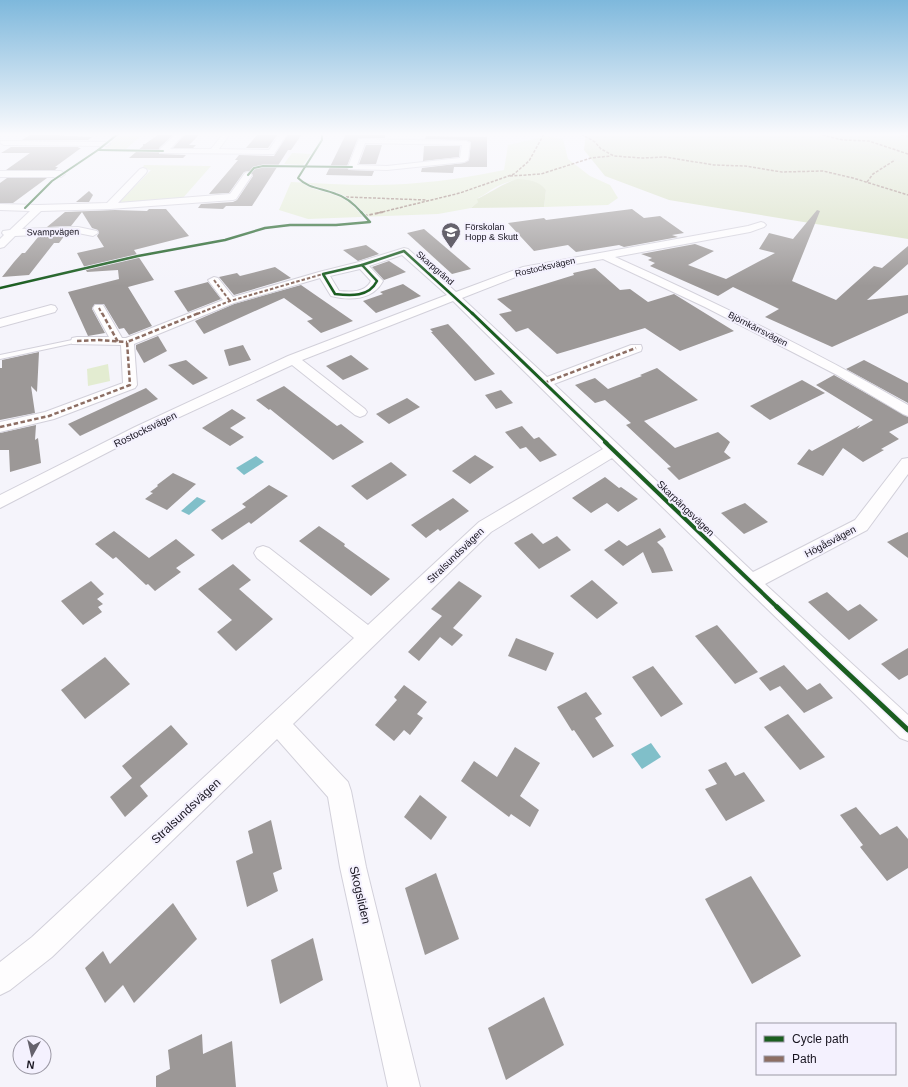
<svg xmlns="http://www.w3.org/2000/svg" width="908" height="1087" viewBox="0 0 908 1087" font-family="Helvetica,sans-serif">
<rect width="100%" height="100%" fill="#f5f4fb"/>
<g fill="#e3ecd1">
<polygon points="120,134 143,134 126,149 104,149"/>
<path d="M547 136 563 139 568 159 590 176 610 185 618 198 608 205 544 207 546 190C529 177 516 177 496 187 490 190 485 195 478 198V202L471 208 438 214 308 219 279 210 291 182C333 184 375 187 417 183 446 181 475 176 504 170L508 145Z"/>
<polygon points="292,153 311,154 303,165 284,164"/>
<polygon points="144,165 211,166 182,199 117,205 151,170 142,169"/>
<polygon points="108,364 110,381 88,386 87,369"/>
</g>
<g fill="#d6dfbf">
<polygon points="586,134 908,134 908,239 669,200 605,176 584,150"/>
<path d="M517 179C529 180 538 180 546 190L544 207 471 208 478 202 477 199C492 192 500 185 517 179Z"/>
</g>
<g fill="#80bfc9">
<polygon points="256,456 264,462 244,475 236,468"/>
<polygon points="197,497 206,501 189,515 181,511"/>
<polygon points="651,743 661,757 642,769 631,754"/>
</g>
<g fill="#9c9897">
<polygon points="31,134 57,134 57,135 92,137 88,140 22,140"/>
<polygon points="159,134 174,134 159,148 159,154 186,155 183,158 129,158 143,146 143,144 145,144"/>
<polygon points="185,134 200,134 189,145 196,145 193,148 173,148"/>
<polygon points="258,134 278,134 268,148 246,148"/>
<polygon points="288,134 302,134 291,150 288,150 252,206 226,206 223,209 198,208 201,204 233,202 237,200 253,176 249,171 244,172 229,193 209,194 238,160 235,160 239,155 274,156"/>
<polygon points="346,134 385,135 385,138 358,138 347,166 349,170 374,171 372,176 326,175"/>
<polygon points="426,136 487,137 487,167 454,167 453,173 421,172 422,168 464,163 469,160 471,142 466,140 425,139"/>
<polygon points="366,145 382,145 376,164 359,164"/>
<polygon points="424,146 460,146 459,157 423,161"/>
<polygon points="11,147 79,147 78,148 81,148 55,167 58,167 55,170 6,170 30,153 1,153"/>
<polygon points="7,178 47,178 13,203 0,203 0,183"/>
<polygon points="89,191 93,195 89,202 76,202"/>
<polygon points="149,209 166,209 189,236 134,250 154,280 128,287 152,326 129,335 124,328 119,329 104,304 95,304 92,309 105,333 88,336 68,292 119,279 118,270 87,272 77,253 104,247 97,236 99,233 98,230 92,228 82,212 71,226 47,227 65,212 115,210 147,211"/>
<polygon points="632,209 644,218 660,216 684,233 672,235 678,237 624,247 619,245 576,252 568,245 534,251 508,223 544,218 546,220"/>
<polygon points="817,210 820,211 792,281 836,300 874,266 882,268 908,246 908,264 867,300 908,295 908,313 832,347 765,317 779,309 733,287 718,296 650,266 655,263 648,260 652,258 641,254 695,244 714,251 688,265 726,279 775,253 759,249 769,233 793,239"/>
<polygon points="424,229 471,269 452,274 407,233"/>
<polygon points="65,235 59,243 54,243 29,275 2,277 14,262 22,253 25,253 39,236"/>
<polygon points="366,245 379,254 358,261 343,250"/>
<polygon points="389,261 406,272 384,280 372,267"/>
<polygon points="275,267 291,278 234,295 219,277 237,273 240,276"/>
<polygon points="595,268 620,290 630,289 648,302 674,294 734,331 680,351 645,328 557,354 528,328 516,332 499,314 512,311 497,299 574,275 573,273"/>
<polygon points="208,282 221,299 188,312 174,291"/>
<polygon points="403,284 421,296 376,313 363,301 383,294 380,292"/>
<polygon points="301,285 353,321 321,333 307,321 313,319 284,298 204,334 195,321 234,304"/>
<polygon points="448,324 470,347 495,374 475,381 431,332 433,332 430,329"/>
<polygon points="158,336 167,351 144,363 136,349 136,345"/>
<polygon points="243,345 251,360 229,366 224,350"/>
<polygon points="39,352 37,392 31,386 35,413 0,420 0,368 2,368 2,360"/>
<polygon points="351,355 369,369 343,380 326,366"/>
<polygon points="186,360 208,378 193,385 168,365"/>
<polygon points="864,360 908,383 908,403 846,369"/>
<polygon points="657,368 698,400 644,421 675,448 718,432 730,442 724,452 731,458 679,480 667,468 671,467 626,425 631,423 605,400 595,403 575,385 595,378 608,389 642,376 640,375"/>
<polygon points="834,375 908,417 908,423 889,432 899,439 881,449 884,450 863,462 843,448 823,476 797,464 809,449 812,451 860,425 857,429 873,420 816,385"/>
<polygon points="802,380 825,393 770,420 750,406"/>
<polygon points="284,386 337,426 341,424 364,442 333,460 270,409 269,410 256,400"/>
<polygon points="146,388 158,399 80,436 68,424"/>
<polygon points="501,390 513,403 496,409 485,395"/>
<polygon points="407,398 420,407 389,424 376,414"/>
<polygon points="232,409 246,418 230,428 244,437 230,446 202,428"/>
<polygon points="36,425 35,440 38,438 41,463 10,472 9,450 0,450 0,433"/>
<polygon points="522,426 534,439 539,437 557,455 540,462 526,447 520,449 505,432"/>
<polygon points="475,455 494,467 470,484 452,471"/>
<polygon points="391,462 407,475 367,500 351,486"/>
<polygon points="173,473 196,484 167,510 145,499 153,493 150,492 158,486 157,485"/>
<polygon points="605,477 619,488 621,487 638,499 618,512 607,503 591,513 572,498"/>
<polygon points="269,485 288,496 251,524 249,522 222,540 211,530 246,507 242,504"/>
<polygon points="453,498 469,511 440,531 438,529 426,538 411,525"/>
<polygon points="745,503 768,522 744,534 721,513"/>
<polygon points="319,526 345,544 344,546 390,579 371,596 299,541"/>
<polygon points="660,528 666,537 657,542 663,548 673,571 652,573 643,552 623,566 604,550 619,540 627,546"/>
<polygon points="114,531 149,558 176,539 195,555 176,568 181,572 155,591 148,584 146,585 116,557 113,559 95,544"/>
<polygon points="908,532 908,558 887,542"/>
<polygon points="532,533 543,544 557,536 571,550 539,569 514,543"/>
<polygon points="233,564 251,580 239,589 273,619 236,651 217,632 232,620 198,589"/>
<polygon points="592,580 618,603 597,619 570,596"/>
<polygon points="91,581 104,594 97,599 103,604 98,607 102,612 83,625 61,601"/>
<polygon points="459,581 482,596 453,628 463,635 452,646 440,637 419,661 408,652 442,616 431,609"/>
<polygon points="827,592 848,611 860,604 878,620 849,640 808,602"/>
<polygon points="717,625 758,672 735,684 695,636"/>
<polygon points="516,638 554,653 546,671 508,656"/>
<polygon points="908,648 908,675 899,680 881,664"/>
<polygon points="105,657 130,684 85,719 61,690"/>
<polygon points="784,665 807,690 820,683 833,698 804,713 780,686 770,691 759,678"/>
<polygon points="653,666 683,704 661,717 632,677"/>
<polygon points="404,685 427,702 417,714 423,718 410,735 404,730 394,741 375,725 397,700 394,697"/>
<polygon points="586,692 602,714 595,718 614,746 593,758 574,730 572,731 557,707"/>
<polygon points="788,714 825,757 800,770 764,727"/>
<polygon points="171,725 188,744 140,786 148,796 125,817 110,797 132,778 122,766"/>
<polygon points="515,747 540,763 520,796 539,810 530,827 511,814 509,817 461,781 474,761 497,777"/>
<polygon points="726,762 735,776 744,772 765,801 726,821 705,789 717,784 708,770"/>
<polygon points="420,795 447,817 431,840 404,817"/>
<polygon points="856,807 880,835 897,826 908,839 908,868 887,881 860,847 863,845 840,815"/>
<polygon points="271,820 282,869 273,873 278,891 247,907 236,861 253,853 248,831"/>
<polygon points="436,873 459,939 425,955 405,888"/>
<polygon points="751,876 801,956 752,984 705,899"/>
<polygon points="173,903 197,939 134,1003 123,985 105,1003 85,968 103,951 110,964"/>
<polygon points="313,938 323,980 280,1004 271,960"/>
<polygon points="544,997 564,1045 506,1080 488,1028"/>
<polygon points="202,1034 203,1054 232,1041 236,1087 156,1087 156,1076 170,1069 168,1050"/>
</g>
<g fill="none" stroke-linecap="round" stroke-linejoin="round">
<g stroke="#d2d0da" stroke-width="2">
<polygon id="lane" points="77,339 79,340 79,342 0,359 0,355"/>
</g>
<g stroke="#d2d0da" stroke-width="2">
<g id="street">
<polygon points="176,134 184,134 170,149 211,149 223,134 230,134 219,149 269,150 280,134 287,134 274,154 271,154 160,153 160,149"/>
<path d="M359 139 466 141 470 143 468 160 464 162 387 170 349 169 348 167ZM365 143 462 145 460 158 387 166 357 165Z"/>
<polygon points="1,141 106,142 110,144 106,146 4,145 0,143"/>
<polygon points="143,168 146,169 147,171 146,173 118,203 230,194 245,173 248,172 252,175 236,199 233,200 110,209 41,211 22,229 78,227 97,231 98,233 93,236 78,233 15,236 4,247 0,248 0,239 4,235 2,233 3,231 10,230 30,211 0,210 0,204 38,205 107,203 140,169"/>
<polygon points="0,171 61,171 65,174 61,177 0,177"/>
<path d="M761 222 764 223 766 225 764 227 750 232 615 257C715 302 813 350 908 405V416L903 414 837 375 705 307 603 259 526 273 462 298 547 377 631 345H641L642 348 641 351 554 384 753 572 855 520 902 459 908 458V474L867 530 765 584 908 715V741L900 738 612 458 491 532 293 724 348 782 351 791 366 867 420 1087H388L340 867 328 797 277 739 52 957 10 990 0 995V962L32 937 354 638 257 558 254 553 257 548 263 546 269 548 368 625 479 522 603 449 453 301 302 360 365 409 367 412 365 415 360 417 355 415 292 365 145 433 0 508V495L135 427 288 356 447 295 402 255 369 266 383 281C373 300 350 301 331 296L320 278 234 303 134 344 137 385 135 388 54 419 0 432V422L45 412 123 383 121 345 72 344 71 341 72 338 77 337H109L93 308 95 305H103L122 338H126L223 300 208 280 214 277 218 278 233 297 319 272 359 262 404 248 408 249 456 292 523 267 748 226ZM360 269 371 281C365 293 350 292 339 291L330 276Z"/>
<polygon points="51,305 55,306 57,309 55,312 0,327 0,319"/>
</g>
</g>
<polyline stroke="#d4d4d6" stroke-width="1" stroke-dasharray="1 1.5" stroke-linecap="butt" points="764,134 793,143 876,155 908,163"/>
<use href="#lane" fill="#fefdfe" fill-rule="evenodd"/>
<use href="#street" fill="#fefdfe" fill-rule="evenodd"/>
<g stroke="#8d6e63" stroke-width="1.5" stroke-dasharray="3 1.5" stroke-linecap="butt">
<polyline points="581,134 595,142 601,149 614,156 642,158 665,157 714,165 745,166 782,172 823,171 853,178 908,195"/>
<polyline points="818,134 843,140 869,141 908,154"/>
<polyline points="897,134 908,136"/>
<polyline points="510,176 541,174 591,158 611,156"/>
<polyline points="867,182 873,174 895,160"/>
<polyline points="346,197 426,200"/>
<polyline points="378,213 460,193 514,174 529,161 544,134"/>
</g>
<g stroke="#8d6e63" stroke-width="2" stroke-dasharray="3.5 2" stroke-linecap="butt">
<polyline points="364,216 383,212"/>
<polyline points="214,280 230,301"/>
<polyline points="99,308 102,314"/>
<polyline points="197,314 230,301 323,274"/>
</g>
<g stroke="#8d6e63" stroke-width="2.5" stroke-dasharray="4.5 2.5" stroke-linecap="butt">
<polyline points="102,313 118,342"/>
<polyline points="77,341 99,340 127,342"/>
<polyline points="544,383 636,348"/>
<polyline points="0,427 49,416 130,385 127,342 199,313"/>
</g>
<g stroke="#f4f1fe" stroke-width="3">
<g id="cycleway-far4">
<path d="M322 134V140L298 178C309 189 322 188 336 194 347 197 355 205 362 213"/>
<polyline points="98,150 163,151"/>
<polyline points="248,175 254,168 263,166 352,167"/>
<polyline points="25,208 52,181 98,150 118,134"/>
</g>
</g>
<g stroke="#f4f1fe" stroke-width="4">
<g id="cycleway-far3">
<path d="M362 265 377 281C369 297 351 296 335 294L323 274Z"/>
<polyline points="362,265 404,251 473,314"/>
<polyline points="0,288 138,256 225,240 265,228 290,225 336,225 370,222 361,212"/>
</g>
</g>
<g stroke="#f4f1fe" stroke-width="5">
<polyline id="cycleway-far2" points="472,313 607,443"/>
</g>
<g stroke="#f4f1fe" stroke-width="6">
<polyline id="cycleway-far1" points="605,442 778,608"/>
</g>
<g stroke="#f4f1fe" stroke-width="8">
<polyline id="cycleway" points="777,607 908,730"/>
</g>
<use href="#cycleway-far4" stroke="#1b5e20" stroke-width="2"/>
<use href="#cycleway-far3" stroke="#1b5e20" stroke-width="2.5"/>
<use href="#cycleway-far2" stroke="#1b5e20" stroke-width="3"/>
<use href="#cycleway-far1" stroke="#1b5e20" stroke-width="4"/>
<use href="#cycleway" stroke="#1b5e20" stroke-width="5"/>
</g>
<linearGradient id="sky" x2="0" y2="1"><stop stop-color="#7eb8dc"/><stop offset="0.47" stop-color="#fafafd"/><stop offset="1" stop-color="#fafafd" stop-opacity="0"/></linearGradient>
<rect width="908" height="286" fill="url(#sky)"/>
<defs>
<g id="school-pin" transform="scale(1)"><path d="M0 17L-7.5 6A9.5 9.5 0 1 1 7.5 6Z" fill="#65626c" stroke="#f4f1fe"/><path d="M0-5L7-2L0 1L-7-2ZM-4 1L0 2.5L4 1V4Q0 6-4 4Z" fill="#fff"/></g>
</defs>
<g fill-rule="evenodd">
<use href="#school-pin" x="451" y="232"/>
</g>
<g text-anchor="middle" stroke-width="4" stroke-linejoin="round" paint-order="stroke">
<g font-size="9" fill="#17141f" stroke="#f4f1fe" text-anchor="start">
<text x="465" y="230">Förskolan<tspan x="465" dy="10">Hopp &amp; Skutt</tspan></text>
</g>
<g font-size="9" fill="#17141f" stroke="#f4f1fe">
<text transform="translate(53 232) rotate(-1)" y="3">Svampvägen</text>
<text transform="translate(545 267) rotate(-13)" y="3">Rostocksvägen</text>
<text transform="translate(435 268) rotate(41)" y="3">Skarpgränd</text>
<text transform="translate(758 329) rotate(27)" y="3">Björnkärrsvägen</text>
</g>
<g font-size="10" fill="#17141f" stroke="#f4f1fe">
<text transform="translate(145 429) rotate(-26)" y="4">Rostocksvägen</text>
<text transform="translate(686 508) rotate(44)" y="4">Skarpängsvägen</text>
<text transform="translate(830 541) rotate(-28)" y="4">Högåsvägen</text>
<text transform="translate(455 555) rotate(-44)" y="4">Stralsundsvägen</text>
</g>
<g font-size="12" fill="#17141f" stroke="#f4f1fe">
<text transform="translate(186 811) rotate(-43)" y="4">Stralsundsvägen</text>
<text transform="translate(360 895) rotate(77)" y="4">Skogsliden</text>
</g>
</g>
<rect x="756" y="1023" width="140" height="52" fill="#f4f1fe" stroke="#9c99a5"/>
<rect x="764" y="1036" width="20" height="6" fill="#1b5e20" stroke="#9c99a5"/>
<text x="792" y="1043" font-size="12" fill="#17141f">Cycle path</text>
<rect x="764" y="1056" width="20" height="6" fill="#8d6e63" stroke="#9c99a5"/>
<text x="792" y="1063" font-size="12" fill="#17141f">Path</text>
<g transform="translate(32 1055) rotate(188)"><circle r="19" fill="#f4f1fe" stroke="#9c99a5"/>
<path d="M0-3L7 15L0 10L-7 15Z" fill="#65626c"/>
<text y="-6" font-size="11" font-weight="bold" text-anchor="middle" fill="#17141f">N</text>
</g>
</svg>
